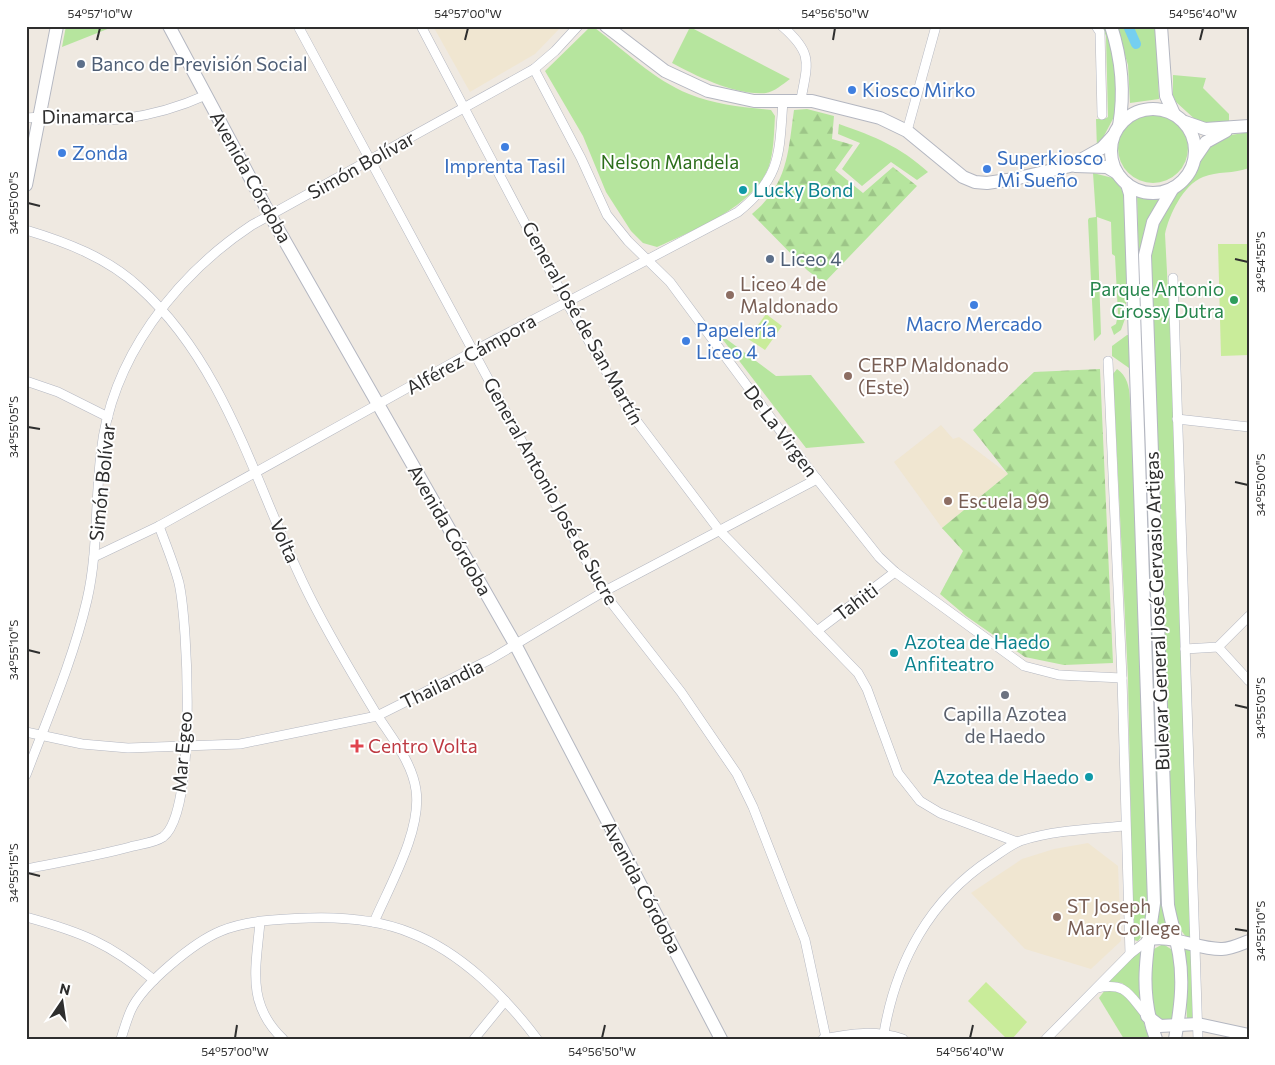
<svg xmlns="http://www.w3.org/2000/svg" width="1275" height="1065" viewBox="0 0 1275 1065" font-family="Commissioner,sans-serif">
<defs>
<pattern id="forest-firs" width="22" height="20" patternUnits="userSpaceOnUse" patternTransform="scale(1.25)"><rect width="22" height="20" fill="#b6e59e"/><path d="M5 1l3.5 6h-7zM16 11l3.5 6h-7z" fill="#9dc588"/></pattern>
</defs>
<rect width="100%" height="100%" fill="#efe9e1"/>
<g fill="#f0e6d1">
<polygon points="433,26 562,26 535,54 470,92"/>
<polygon points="941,425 953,439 959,437 1008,474 942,528 894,462"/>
<polygon points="1088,843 1118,866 1121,941 1091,969 1025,949 971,893 1022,859 1054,849"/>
</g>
<g fill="#b6e59e">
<polygon points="66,26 115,26 62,47"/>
<polygon points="1102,26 1106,26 1117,64 1115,115 1097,149 1096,119 1105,119 1108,117 1106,36"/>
<polygon points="1116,26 1156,26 1159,99 1130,103 1128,65"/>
<path d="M590 27 595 28C624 50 654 80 689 94 716 105 743 107 771 110L775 116C774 131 774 151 769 166 755 206 694 230 657 247L643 243 631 231 606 192 583 136 545 71Z"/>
<path d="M690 27 790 79C783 84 774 92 766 93 737 96 696 76 672 63Z"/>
<polygon points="1173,75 1206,78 1203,88 1229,114 1229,123 1206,126 1198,122 1176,102 1173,96"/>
<circle cx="1153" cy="148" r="35"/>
<path d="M839 124C876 137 899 146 928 172L917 180 891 162 862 186 842 169 860 143 838 134Z"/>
<path d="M1249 132V168C1234 174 1217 171 1203 177 1183 185 1169 215 1165 234L1175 424 1174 470 1192 938H1187L1180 929 1173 903 1169 749 1150 257 1156 228 1175 195 1196 173 1206 148 1225 136Z"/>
<polygon points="1093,173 1113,178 1126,195 1126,316 1121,330 1114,335 1111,327 1116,324 1118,314 1115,256 1112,254 1111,222 1097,217 1101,334 1094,341 1088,220 1089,218 1096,217"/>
<polygon points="1137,194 1160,198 1149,217 1168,930 1157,931"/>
<polygon points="717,332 776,376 811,375 865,443 806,448"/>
<polygon points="1127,335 1129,335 1129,368 1112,356 1112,346"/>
<path d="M1117 369C1137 383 1126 411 1133 430L1149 899 1144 933 1138 941 1133 940 1128 678 1113 374Z"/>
<path d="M1163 944 1174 951 1177 1004 1172 1019H1156C1147 999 1149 971 1152 950Z"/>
<polygon points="1142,948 1140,1001 1122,983 1107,982"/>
<polygon points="1184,948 1193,950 1193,1018 1187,1019"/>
<polygon points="1105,990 1121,992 1141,1013 1149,1039 1124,1039 1099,998"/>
</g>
<g fill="url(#forest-firs)">
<path d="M807 109 834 116 832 139 853 145 835 170 863 193 893 167 917 186 824 283 807 270 752 214C788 184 788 153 794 110Z"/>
<polygon points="1100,369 1113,663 1064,665 1025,657 966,616 940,594 963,551 942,528 1008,474 973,430 1034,372"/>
</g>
<g fill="#c9ec9a">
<polygon points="1249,244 1249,355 1221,356 1218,244"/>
<polygon points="766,314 782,326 765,350 748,339"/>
<polygon points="986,982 1027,1022 1012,1039 1007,1039 968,1001"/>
</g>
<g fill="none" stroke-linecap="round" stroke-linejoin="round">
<polyline stroke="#75cff0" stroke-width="10" points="1128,26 1136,44"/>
<g stroke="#b4b7c1" stroke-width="10">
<g id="street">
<polyline points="298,26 603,592 681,692 737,774 753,807 805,940 826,1038"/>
<polyline points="421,26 567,303 629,411 719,530 858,673 867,689 898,773 920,801 940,813 1017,842"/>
<path d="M782 26C813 53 808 62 801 99"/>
<polyline points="1096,26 1100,32 1102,115"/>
<polyline points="534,69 581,158 607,215 628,241 670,282 805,464 879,557 895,572 1024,666 1059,675 1122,678"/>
<path d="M26 118C58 115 90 122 122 119 151 115 180 107 206 95"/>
<polyline points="907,131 936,26"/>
<path d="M26 230C66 242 108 258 139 287 229 368 257 493 310 597 330 637 354 677 377 715 392 738 412 762 416 790 422 830 390 885 374 922"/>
<polyline points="1173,278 1198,1039"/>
<polyline points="1108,361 1122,678 1130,954"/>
<polyline points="26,381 58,392 108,417"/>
<polyline points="1177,419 1249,427"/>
<path d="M94 557 159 526 472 352 738 212C782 177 779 153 783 101"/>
<polyline points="817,631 895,572"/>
<polyline points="1218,647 1249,681"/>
<polyline points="1185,649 1218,647 1249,616"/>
<polyline points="26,732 82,744 128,748 240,744 377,716 491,659 603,592 817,479"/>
<path d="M26 775C48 717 73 660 87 600 98 553 95 502 101 453 111 359 175 276 252 225L534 69 555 51 578 26"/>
<path d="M26 869C61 862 96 856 130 847 141 844 154 843 163 837 197 812 188 624 179 583 174 564 166 545 159 526"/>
<path d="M26 917C81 932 109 943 154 980"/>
<path d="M260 922C256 968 246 1004 283 1039"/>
<path d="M1097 988C1127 982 1129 995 1147 1016"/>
<path d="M884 1033C896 962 930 899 991 859 1000 853 1010 845 1020 841 1054 830 1090 829 1125 826"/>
<path d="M121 1039C124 1029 127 1019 131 1010 143 984 194 942 221 931 248 920 281 919 310 918 344 917 379 920 411 933 460 952 505 996 537 1039"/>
<polyline points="474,1039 505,1001"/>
<path d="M823 1039C851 1033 876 1030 903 1039"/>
<polyline points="1046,1039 1130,954 1148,940"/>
</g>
</g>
<g stroke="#b4b7c1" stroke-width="14">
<g id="secondary">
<polyline points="169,26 270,215 515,644 721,1039"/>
<polyline points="606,26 665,71 708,91 754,101 812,101 880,118 907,131 963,177 975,182 987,183 1014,179 1070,166 1102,148 1113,136"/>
<path d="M1111 26C1122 60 1125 91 1119 126"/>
<polyline points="1161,26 1166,96 1174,114"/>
<circle cx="1153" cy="151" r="42"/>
<polyline points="1185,122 1205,129 1249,126"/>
<polyline points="1195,158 1206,142 1226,131"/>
<polyline points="1075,166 1107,167 1117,173"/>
<path d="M1127 184 1130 194 1154 903C1147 952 1138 990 1156 1039"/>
<polyline points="26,185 57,26"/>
<path d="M1173 188 1153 222 1145 255 1168 905C1171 921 1176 937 1179 954 1184 983 1180 1010 1175 1039"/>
<path d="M1148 940C1168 933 1199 950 1222 949 1231 949 1241 944 1249 941"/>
<polyline points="1147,1016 1160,1026 1198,1024 1249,1035"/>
</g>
</g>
<use href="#street" stroke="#fff" stroke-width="9"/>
<use href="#secondary" stroke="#fff" stroke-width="12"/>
</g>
<path fill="none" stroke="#2e2e2e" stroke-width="2" d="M97 40 100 28M465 40 468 28M833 40 835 28M1200 40 1203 28M28 203 40 206M1235 259 1248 262M28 427 40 429M1235 482 1248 485M28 650 40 653M1235 705 1248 708M28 873 40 876M1235 929 1248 931M235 1038 237 1025M602 1038 605 1025M970 1038 973 1025"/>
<g fill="#5c6f8a" stroke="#fff" stroke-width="2">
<circle cx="81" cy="64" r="5"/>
<circle cx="770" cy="259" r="5"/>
</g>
<g fill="#3f7fe0" stroke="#fff" stroke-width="2">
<circle cx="852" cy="90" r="5"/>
<circle cx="505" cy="147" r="5"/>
<circle cx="62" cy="153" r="5"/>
<circle cx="987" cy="169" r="5"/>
<circle cx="974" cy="305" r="5"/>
<circle cx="686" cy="341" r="5"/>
</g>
<g fill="#0f9aa8" stroke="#fff" stroke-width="2">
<circle cx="743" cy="190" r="5"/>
<circle cx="894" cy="653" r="5"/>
<circle cx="1089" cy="777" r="5"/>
</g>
<g fill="#8d6e63" stroke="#fff" stroke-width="2">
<circle cx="730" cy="295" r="5"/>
<circle cx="848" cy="376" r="5"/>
<circle cx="948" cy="501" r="5"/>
<circle cx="1057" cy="917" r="5"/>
</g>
<circle fill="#2e9e5b" stroke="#fff" stroke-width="2" cx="1234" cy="300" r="5"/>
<circle fill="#6b7280" stroke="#fff" stroke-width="2" cx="1005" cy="695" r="5"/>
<path fill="#e0444e" stroke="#fff" stroke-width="2" d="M354.5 738.5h5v5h5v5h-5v5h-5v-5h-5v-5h5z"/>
<g text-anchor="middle" stroke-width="4" stroke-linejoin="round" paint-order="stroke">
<g font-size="19" fill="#4e5e75" stroke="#fff" text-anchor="start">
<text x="91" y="71">Banco de Previsión Social</text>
<text x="780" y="266">Liceo 4</text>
</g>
<g font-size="19" fill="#366cbe" stroke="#fff" text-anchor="start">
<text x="862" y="97">Kiosco Mirko</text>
<text x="72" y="160">Zonda</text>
<text x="997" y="165">Superkiosco<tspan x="997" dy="22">Mi Sueño</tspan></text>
<text x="505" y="173" text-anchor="middle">Imprenta Tasil</text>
<text x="974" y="331" text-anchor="middle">Macro Mercado</text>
<text x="696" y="337">Papelería<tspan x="696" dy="22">Liceo 4</tspan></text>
</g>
<g font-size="19" fill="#2e2e2e" stroke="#fff">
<text transform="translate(88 116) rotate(-1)" y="7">Dinamarca</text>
<text transform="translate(361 165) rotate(-29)" y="7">Simón Bolívar</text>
<text transform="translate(251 177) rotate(61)" y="7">Avenida Córdoba</text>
<text transform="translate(583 323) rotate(61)" y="7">General José de San Martín</text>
<text transform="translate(471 354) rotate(-29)" y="7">Alférez Cámpora</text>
<text transform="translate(781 431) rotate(53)" y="7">De La Virgen</text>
<text transform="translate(102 482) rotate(-84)" y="7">Simón Bolívar</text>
<text transform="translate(551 491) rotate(61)" y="7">General Antonio José de Sucre</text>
<text transform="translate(450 530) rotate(60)" y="7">Avenida Córdoba</text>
<text transform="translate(285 541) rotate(66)" y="7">Volta</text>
<text transform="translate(856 602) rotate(-37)" y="7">Tahiti</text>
<text transform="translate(1157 611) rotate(-92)" y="7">Bulevar General José Gervasio Artigas</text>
<text transform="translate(442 684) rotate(-26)" y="7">Thailandia</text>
<text transform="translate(182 752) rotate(-85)" y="7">Mar Egeo</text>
<text transform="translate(642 887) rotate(62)" y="7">Avenida Córdoba</text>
</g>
<g font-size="19" fill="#2c6e1b" stroke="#fff">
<text x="670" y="169">Nelson Mandela</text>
</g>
<g font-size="19" fill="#0d838f" stroke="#fff" text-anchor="start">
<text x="753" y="197">Lucky Bond</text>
<text x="904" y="649">Azotea de Haedo<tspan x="904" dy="22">Anfiteatro</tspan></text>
<text x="1079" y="784" text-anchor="end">Azotea de Haedo</text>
</g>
<g font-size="19" fill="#785e54" stroke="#fff" text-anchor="start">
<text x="740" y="291">Liceo 4 de<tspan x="740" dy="22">Maldonado</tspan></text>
<text x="858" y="372">CERP Maldonado<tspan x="858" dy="22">(Este)</tspan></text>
<text x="958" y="508">Escuela 99</text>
<text x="1067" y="913">ST Joseph<tspan x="1067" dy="22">Mary College</tspan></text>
</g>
<g font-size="19" fill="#27864d" stroke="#fff" text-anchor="end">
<text x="1224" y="296">Parque Antonio<tspan x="1224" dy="22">Grossy Dutra</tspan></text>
</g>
<g font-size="19" fill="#5b616d" stroke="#fff">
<text x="1005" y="721">Capilla Azotea<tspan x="1005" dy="22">de Haedo</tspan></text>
</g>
<g font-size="19" fill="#be3a42" stroke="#fff" text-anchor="start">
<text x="368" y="753">Centro Volta</text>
</g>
</g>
<rect width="1275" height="1065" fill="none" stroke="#ffffff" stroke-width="55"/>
<g transform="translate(62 1002) rotate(13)" stroke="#ffffff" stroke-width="4" paint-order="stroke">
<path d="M0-4L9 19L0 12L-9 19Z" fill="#2e2e2e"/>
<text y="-8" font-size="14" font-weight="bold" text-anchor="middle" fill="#2e2e2e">N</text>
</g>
<rect x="28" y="28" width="1220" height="1010" fill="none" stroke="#2e2e2e" stroke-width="2"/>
<g font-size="12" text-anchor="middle" fill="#2e2e2e">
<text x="100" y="18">54°57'10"W</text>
<text x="468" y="18">54°57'00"W</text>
<text x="835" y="18">54°56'50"W</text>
<text x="1203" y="18">54°56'40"W</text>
<text transform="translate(14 203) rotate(-90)" y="4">34°55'00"S</text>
<text transform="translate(1261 262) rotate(-90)" y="4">34°54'55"S</text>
<text transform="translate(14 427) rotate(-90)" y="4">34°55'05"S</text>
<text transform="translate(1261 485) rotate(-90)" y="4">34°55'00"S</text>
<text transform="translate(14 650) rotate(-90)" y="4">34°55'10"S</text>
<text transform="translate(1261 708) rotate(-90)" y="4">34°55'05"S</text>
<text transform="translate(14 873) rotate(-90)" y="4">34°55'15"S</text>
<text transform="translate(1261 931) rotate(-90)" y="4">34°55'10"S</text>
<text x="235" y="1056">54°57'00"W</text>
<text x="602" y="1056">54°56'50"W</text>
<text x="970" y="1056">54°56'40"W</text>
</g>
</svg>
